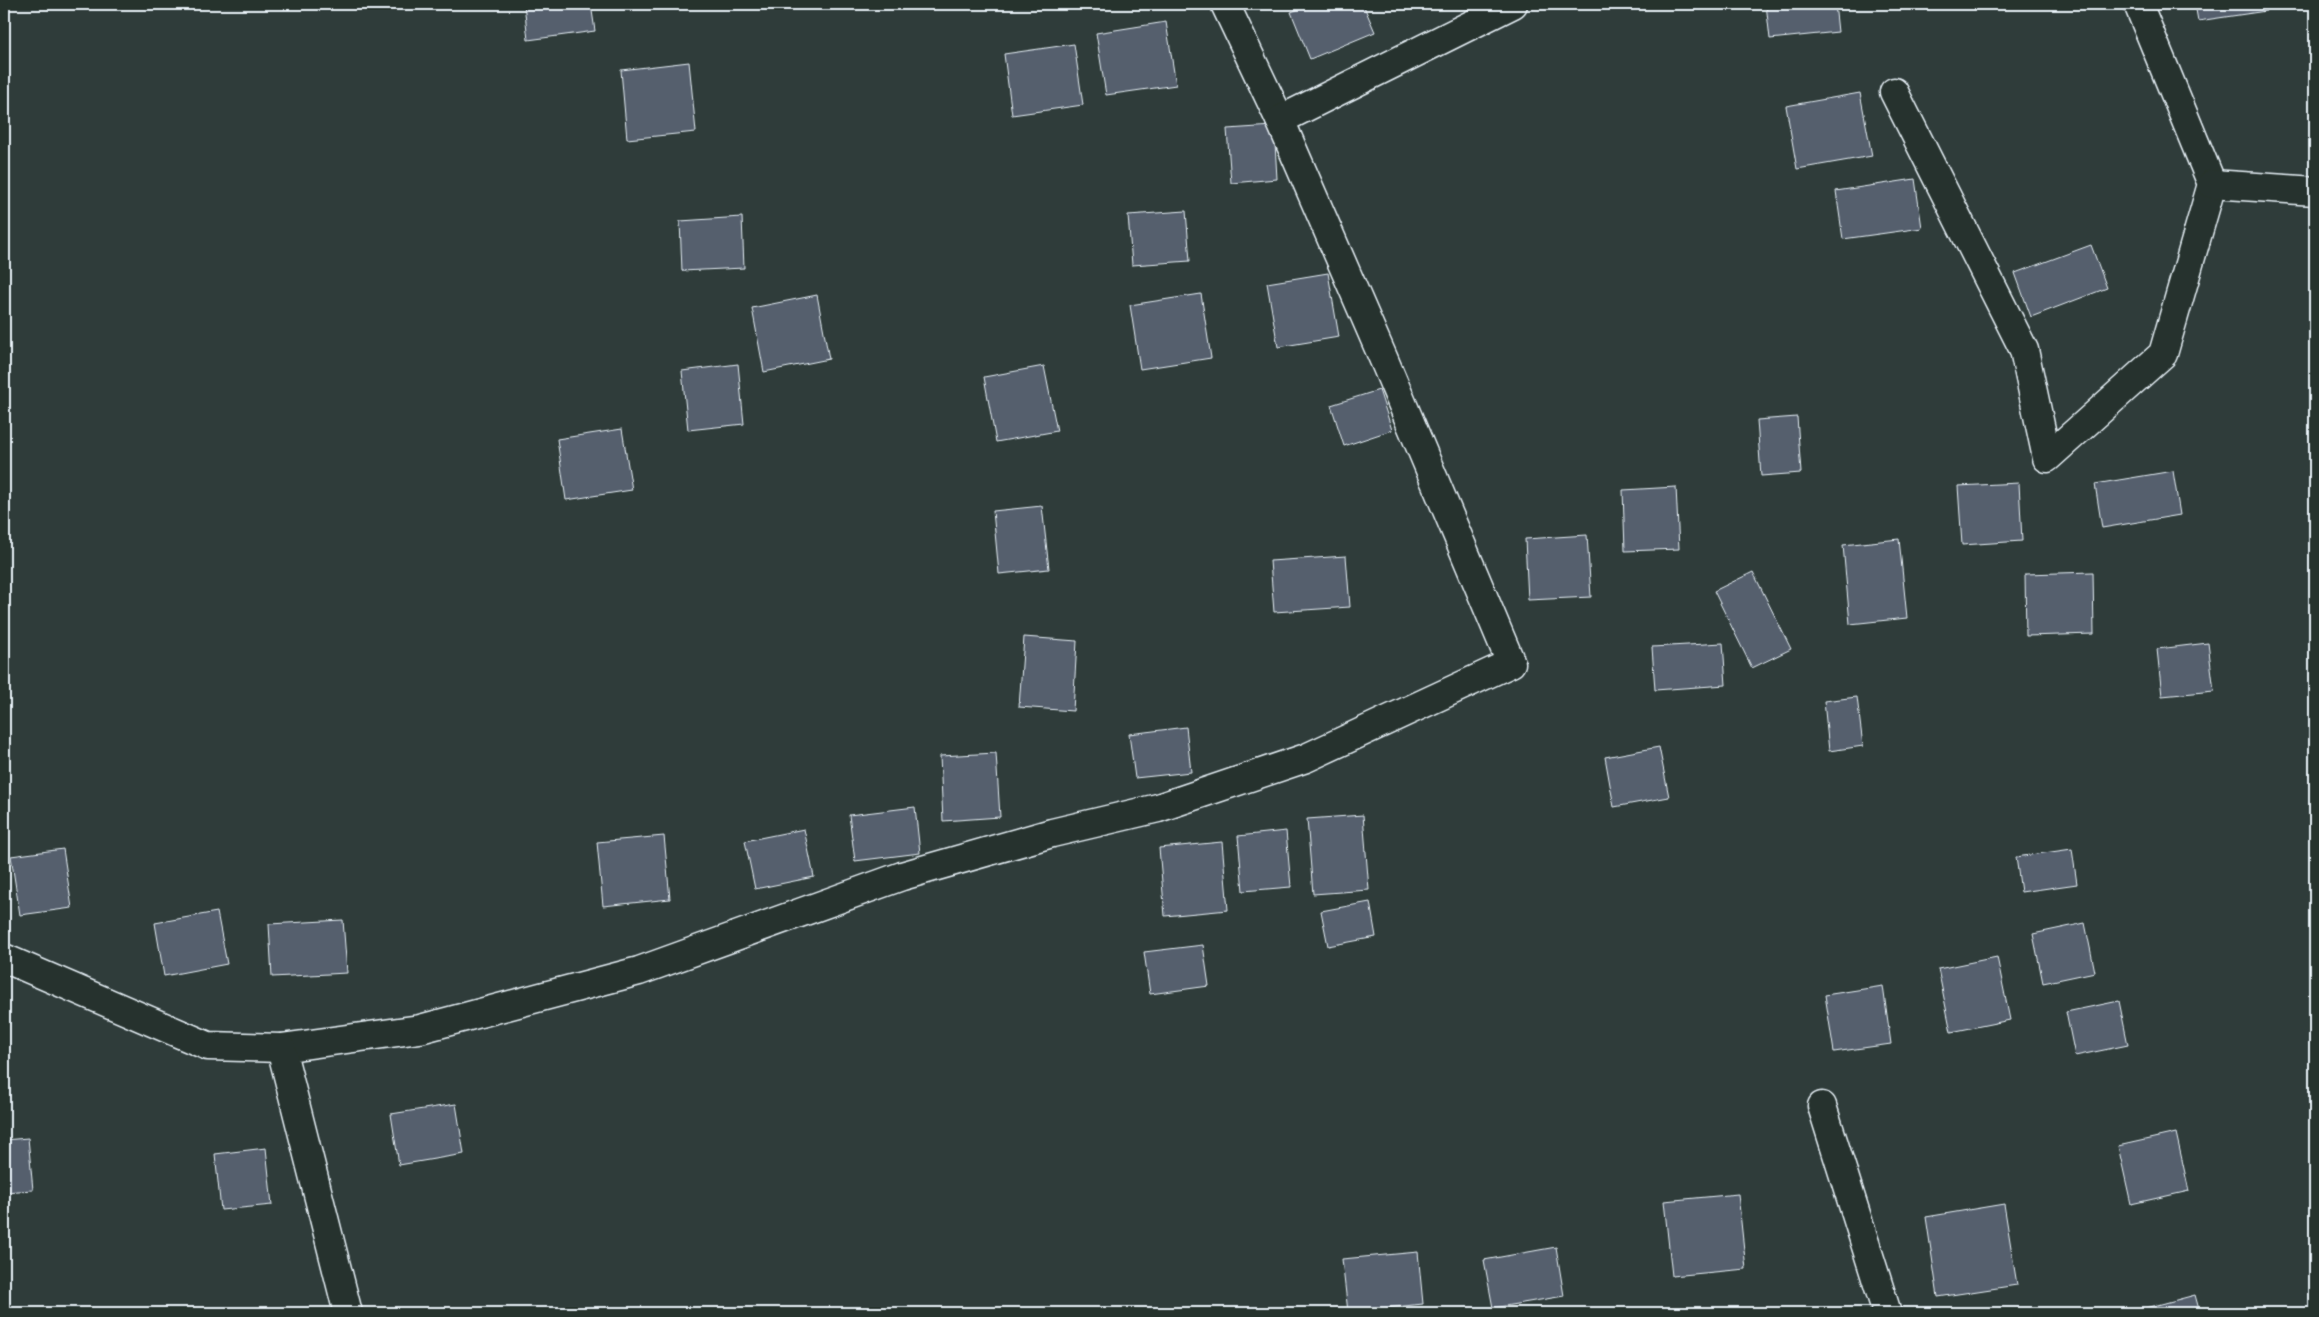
<svg xmlns="http://www.w3.org/2000/svg" width="2319" height="1317" viewBox="0 0 2319 1317" font-family="Delius,sans-serif">
<rect width="100%" height="100%" fill="#2f3c3a"/>
<filter id="ink" filterUnits="userSpaceOnUse"><feTurbulence type="fractalNoise" baseFrequency=".02" numOctaves="2"/><feDisplacementMap in="SourceGraphic" scale="10" xChannelSelector="R" yChannelSelector="G"/><feConvolveMatrix kernelMatrix="1 2 1 2 8 2 1 2 1" color-interpolation-filters="sRGB"/></filter>
<g filter="url(#ink)">
<g fill="#555f6d" stroke="#e8f1f8">
<polygon points="524,4 591,4 595,31 528,40"/>
<polygon points="1312,4 1363,4 1375,32 1310,59 1291,12"/>
<polygon points="1766,4 1835,4 1838,32 1770,39"/>
<polygon points="2195,4 2265,4 2266,11 2198,21"/>
<polygon points="1166,22 1176,85 1106,95 1096,33"/>
<polygon points="1074,44 1083,105 1012,115 1004,54"/>
<polygon points="689,62 696,132 627,139 621,70"/>
<polygon points="1860,93 1872,156 1797,169 1786,106"/>
<polygon points="1274,126 1277,179 1231,183 1227,129"/>
<polygon points="1915,179 1922,228 1843,239 1836,191"/>
<polygon points="1186,211 1190,261 1132,265 1128,215"/>
<polygon points="742,217 744,268 682,271 680,221"/>
<polygon points="2091,245 2107,288 2031,317 2015,273"/>
<polygon points="1328,273 1339,337 1278,347 1267,283"/>
<polygon points="1201,294 1211,358 1140,369 1130,305"/>
<polygon points="817,295 829,359 764,372 752,308"/>
<polygon points="738,364 744,424 688,430 682,371"/>
<polygon points="1044,366 1057,431 996,442 984,377"/>
<polygon points="1379,390 1392,430 1344,446 1331,405"/>
<polygon points="1797,417 1801,473 1761,476 1757,420"/>
<polygon points="622,429 632,490 566,500 557,439"/>
<polygon points="2173,471 2180,515 2102,528 2095,484"/>
<polygon points="2019,483 2022,541 1962,545 1958,486"/>
<polygon points="1676,487 1679,549 1625,551 1623,490"/>
<polygon points="1042,506 1049,569 999,574 993,511"/>
<polygon points="1587,535 1591,597 1528,600 1525,539"/>
<polygon points="1899,539 1907,618 1850,624 1843,545"/>
<polygon points="1346,556 1350,607 1274,612 1270,561"/>
<polygon points="1753,572 1791,649 1752,668 1714,591"/>
<polygon points="2093,572 2094,634 2026,636 2025,574"/>
<polygon points="1024,637 1077,641 1073,711 1019,707"/>
<polygon points="1723,643 1726,685 1655,690 1652,647"/>
<polygon points="2208,643 2214,691 2162,696 2157,649"/>
<polygon points="1857,697 1863,746 1829,751 1824,701"/>
<polygon points="1186,727 1191,772 1135,778 1129,734"/>
<polygon points="1659,747 1669,797 1614,807 1605,757"/>
<polygon points="996,753 1000,817 943,821 940,756"/>
<polygon points="915,807 920,853 855,861 849,815"/>
<polygon points="1363,815 1369,890 1313,894 1307,819"/>
<polygon points="804,829 814,877 755,889 745,841"/>
<polygon points="1286,831 1291,887 1243,891 1238,836"/>
<polygon points="664,836 670,899 603,906 597,842"/>
<polygon points="1222,842 1228,910 1165,916 1159,848"/>
<polygon points="63,849 72,908 20,915 11,856"/>
<polygon points="2072,849 2077,884 2021,892 2016,857"/>
<polygon points="1370,902 1376,937 1328,946 1321,911"/>
<polygon points="217,912 227,964 164,976 155,923"/>
<polygon points="343,920 347,973 272,977 269,924"/>
<polygon points="2085,923 2095,972 2043,983 2033,934"/>
<polygon points="1203,945 1209,986 1150,994 1144,952"/>
<polygon points="1997,957 2010,1020 1951,1032 1938,969"/>
<polygon points="1883,986 1891,1044 1834,1052 1825,995"/>
<polygon points="2119,1001 2128,1045 2075,1056 2066,1012"/>
<polygon points="456,1104 464,1154 399,1165 391,1114"/>
<polygon points="2176,1133 2189,1191 2131,1204 2118,1146"/>
<polygon points="28,1138 33,1190 4,1192 4,1140"/>
<polygon points="266,1148 272,1205 221,1210 215,1154"/>
<polygon points="1738,1194 1746,1269 1672,1276 1664,1201"/>
<polygon points="2004,1204 2017,1285 1938,1297 1926,1217"/>
<polygon points="1556,1247 1564,1296 1493,1308 1484,1260"/>
<polygon points="1418,1252 1423,1304 1348,1312 1342,1259"/>
<polygon points="2195,1295 2200,1313 2136,1313 2135,1311"/>
</g>
<g fill="none" stroke-linecap="round" stroke-linejoin="round">
<g stroke="#e8f1f8" stroke-width="31">
<g id="minor">
<polyline points="1225,4 1280,120"/>
<polyline points="1894,92 2024,350 2047,458 2163,354 2212,184 2138,4"/>
<polyline points="2212,184 2315,191"/>
<polyline points="4,958 208,1046 281,1048 420,1029 639,971 902,876 1052,833 1158,808 1306,758 1511,663 1384,360 1280,120 1513,4"/>
<polyline points="281,1048 348,1313"/>
<polyline points="1822,1106 1887,1313"/>
</g>
</g>
<use href="#minor" stroke="#26332d" stroke-width="28"/>
</g>
</g>
<rect width="2319" height="1317" fill="none" stroke="#26332d" stroke-width="20"/>
<rect x="10" y="10" width="2299" height="1297" fill="none" stroke="#e8f1f8" stroke-width="2" filter="url(#ink)"/>
</svg>
